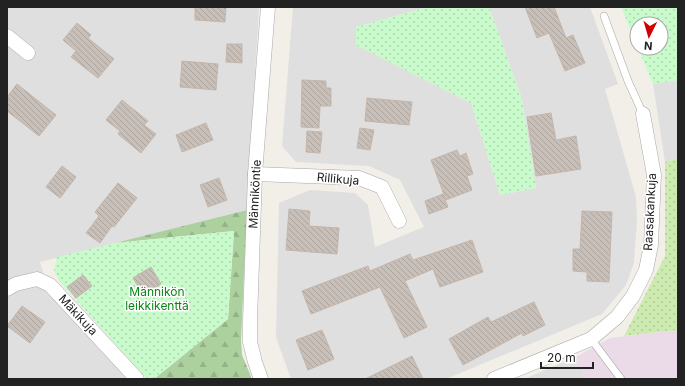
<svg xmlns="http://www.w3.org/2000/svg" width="685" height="386" viewBox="0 0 685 386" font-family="Inter,sans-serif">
<defs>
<pattern id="grass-dots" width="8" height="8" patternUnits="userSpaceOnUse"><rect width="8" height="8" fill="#cdebb0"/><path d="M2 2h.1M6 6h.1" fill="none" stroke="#b0c997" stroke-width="1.8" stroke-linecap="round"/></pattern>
<pattern id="forest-firs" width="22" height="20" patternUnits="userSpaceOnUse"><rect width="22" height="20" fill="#add19e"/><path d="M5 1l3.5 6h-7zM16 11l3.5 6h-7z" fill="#95b388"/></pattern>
<pattern id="park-dots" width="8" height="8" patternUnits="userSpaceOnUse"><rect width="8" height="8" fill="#c8facc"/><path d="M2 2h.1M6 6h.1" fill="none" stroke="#acd6af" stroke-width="1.8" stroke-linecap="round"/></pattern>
<pattern id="building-back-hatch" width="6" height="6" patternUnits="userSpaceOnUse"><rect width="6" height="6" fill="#c7bfb8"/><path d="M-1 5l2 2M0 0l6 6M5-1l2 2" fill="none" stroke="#aba49e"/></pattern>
</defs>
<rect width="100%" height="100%" fill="#f2efe9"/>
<g fill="#e0dfdf">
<polygon points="7,7 259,7 247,210 40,262 49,293 130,379 7,379"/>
<polygon points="293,7 428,7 356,27 356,45 471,103 500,195 536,188 522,99 489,7 590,7 618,84 605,89 636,197 637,219 634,263 626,285 602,314 446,379 291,379 276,337 279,203 310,190 355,193 368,205 375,247 424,227 400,180 369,166 296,162 282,146"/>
<polygon points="678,80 678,158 665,162 653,84"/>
<polygon points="576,357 585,379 524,379"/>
</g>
<polygon fill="#ebdbe8" points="678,330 678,379 585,379 576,357 610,338"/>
<polygon fill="url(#grass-dots)" points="678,158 678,330 624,336 665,256 665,162"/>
<polygon fill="url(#forest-firs)" points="247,210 241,340 242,355 252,379 154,379 228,319 234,231 115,243"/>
<g fill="url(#park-dots)">
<polygon points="428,7 489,7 522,99 536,188 500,195 471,103 356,45 356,27"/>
<polygon points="621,7 678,7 678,80 653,84 638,48 661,48 661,24 637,24 637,45"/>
<polygon points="234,231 228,319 154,379 147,379 59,281 54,270 57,257 115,243"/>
</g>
<g fill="url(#building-back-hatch)" stroke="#c4b6ab">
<polygon points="195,7 226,7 225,22 195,20"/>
<polygon points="525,7 554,7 566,38 573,35 585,63 565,71 549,33 537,38"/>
<polygon points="77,23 91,35 88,38 114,59 98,78 71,57 76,51 63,40"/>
<polygon points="227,44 242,44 242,63 226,62"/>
<polygon points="182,61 218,64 216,90 180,87"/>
<polygon points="302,80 326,81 326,88 331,88 331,106 320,106 319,128 301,127"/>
<polygon points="17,84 56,115 39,136 7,111 7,97"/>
<polygon points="367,98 412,102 409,125 365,121"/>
<polygon points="122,100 148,121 144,125 156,134 141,153 118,134 120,131 106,120"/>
<polygon points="551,113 556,140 576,136 581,169 536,176 527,117"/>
<polygon points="206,123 213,140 182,152 176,135"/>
<polygon points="360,128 374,130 370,150 357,148"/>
<polygon points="307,131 322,132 320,153 306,152"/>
<polygon points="457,150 460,156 466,153 473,174 467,176 472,190 446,200 431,160"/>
<polygon points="62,166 76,177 60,198 46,187"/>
<polygon points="219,178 227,200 208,207 200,185"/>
<polygon points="118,183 137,198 114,227 112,226 100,243 86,233 99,216 95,212"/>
<polygon points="443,194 448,207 429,214 425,201"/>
<polygon points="289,209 310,211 309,226 339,228 337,254 286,250"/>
<polygon points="582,211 612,212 609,282 587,281 587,272 573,271 573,249 580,249"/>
<polygon points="472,240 483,272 440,287 433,269 405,281 427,327 404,338 380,287 311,314 302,291 368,266 370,271 410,254 413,260"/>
<polygon points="151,267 161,284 143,295 133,278"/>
<polygon points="83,275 92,286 76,298 67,287"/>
<polygon points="534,302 545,325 523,336 522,333 463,365 449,339 488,317 491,322"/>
<polygon points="22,306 45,322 30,343 7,326"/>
<polygon points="322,330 334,359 308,370 296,340"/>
<polygon points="412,356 423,379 365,379"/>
</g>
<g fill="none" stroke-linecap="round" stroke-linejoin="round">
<g stroke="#a9a9a9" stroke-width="8">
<g id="service">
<polyline points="604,16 628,81 643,114"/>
<polyline points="591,339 621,379"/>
</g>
</g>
<g stroke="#a9a9a9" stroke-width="15">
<g id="minor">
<polyline points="7,36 28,53"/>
<polyline points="255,174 359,178 382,187 399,221"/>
<polyline points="7,289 16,284 37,279 50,285 137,379"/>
<polyline points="261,379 255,362 250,342 250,321 255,174 268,7"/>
<polyline points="494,379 591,339 617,317 633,296 646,270 651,245 654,175 643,114"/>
</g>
</g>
<use href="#service" stroke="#fff" stroke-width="7"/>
<use href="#minor" stroke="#fff" stroke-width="14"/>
</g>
<g text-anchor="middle" stroke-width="3" stroke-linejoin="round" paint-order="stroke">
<g font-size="12" fill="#222" stroke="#fff">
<text transform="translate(338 179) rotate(5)" y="4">Rillikuja</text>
<text transform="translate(255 194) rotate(-87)" y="4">Männiköntie</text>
<text transform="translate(650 212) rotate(-87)" y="4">Raasakankuja</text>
<text transform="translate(78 315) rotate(47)" y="4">Mäkikuja</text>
</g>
<g font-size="12" fill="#0c8416" stroke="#fff">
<text x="157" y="296">Männikön<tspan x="157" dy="14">leikkikenttä</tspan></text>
</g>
</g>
<rect width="685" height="386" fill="none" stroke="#222222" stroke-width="16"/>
<g transform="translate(649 36) rotate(185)"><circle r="19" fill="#ffffff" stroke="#a7a7a7"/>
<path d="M0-3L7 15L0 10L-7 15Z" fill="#d40000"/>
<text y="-6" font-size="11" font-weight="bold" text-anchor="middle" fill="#222222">N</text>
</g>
<path d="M541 362v6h52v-6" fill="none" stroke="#222222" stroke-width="2"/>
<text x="547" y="362" font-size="12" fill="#222222" stroke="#ffffff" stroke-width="3" paint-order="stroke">20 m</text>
</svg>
